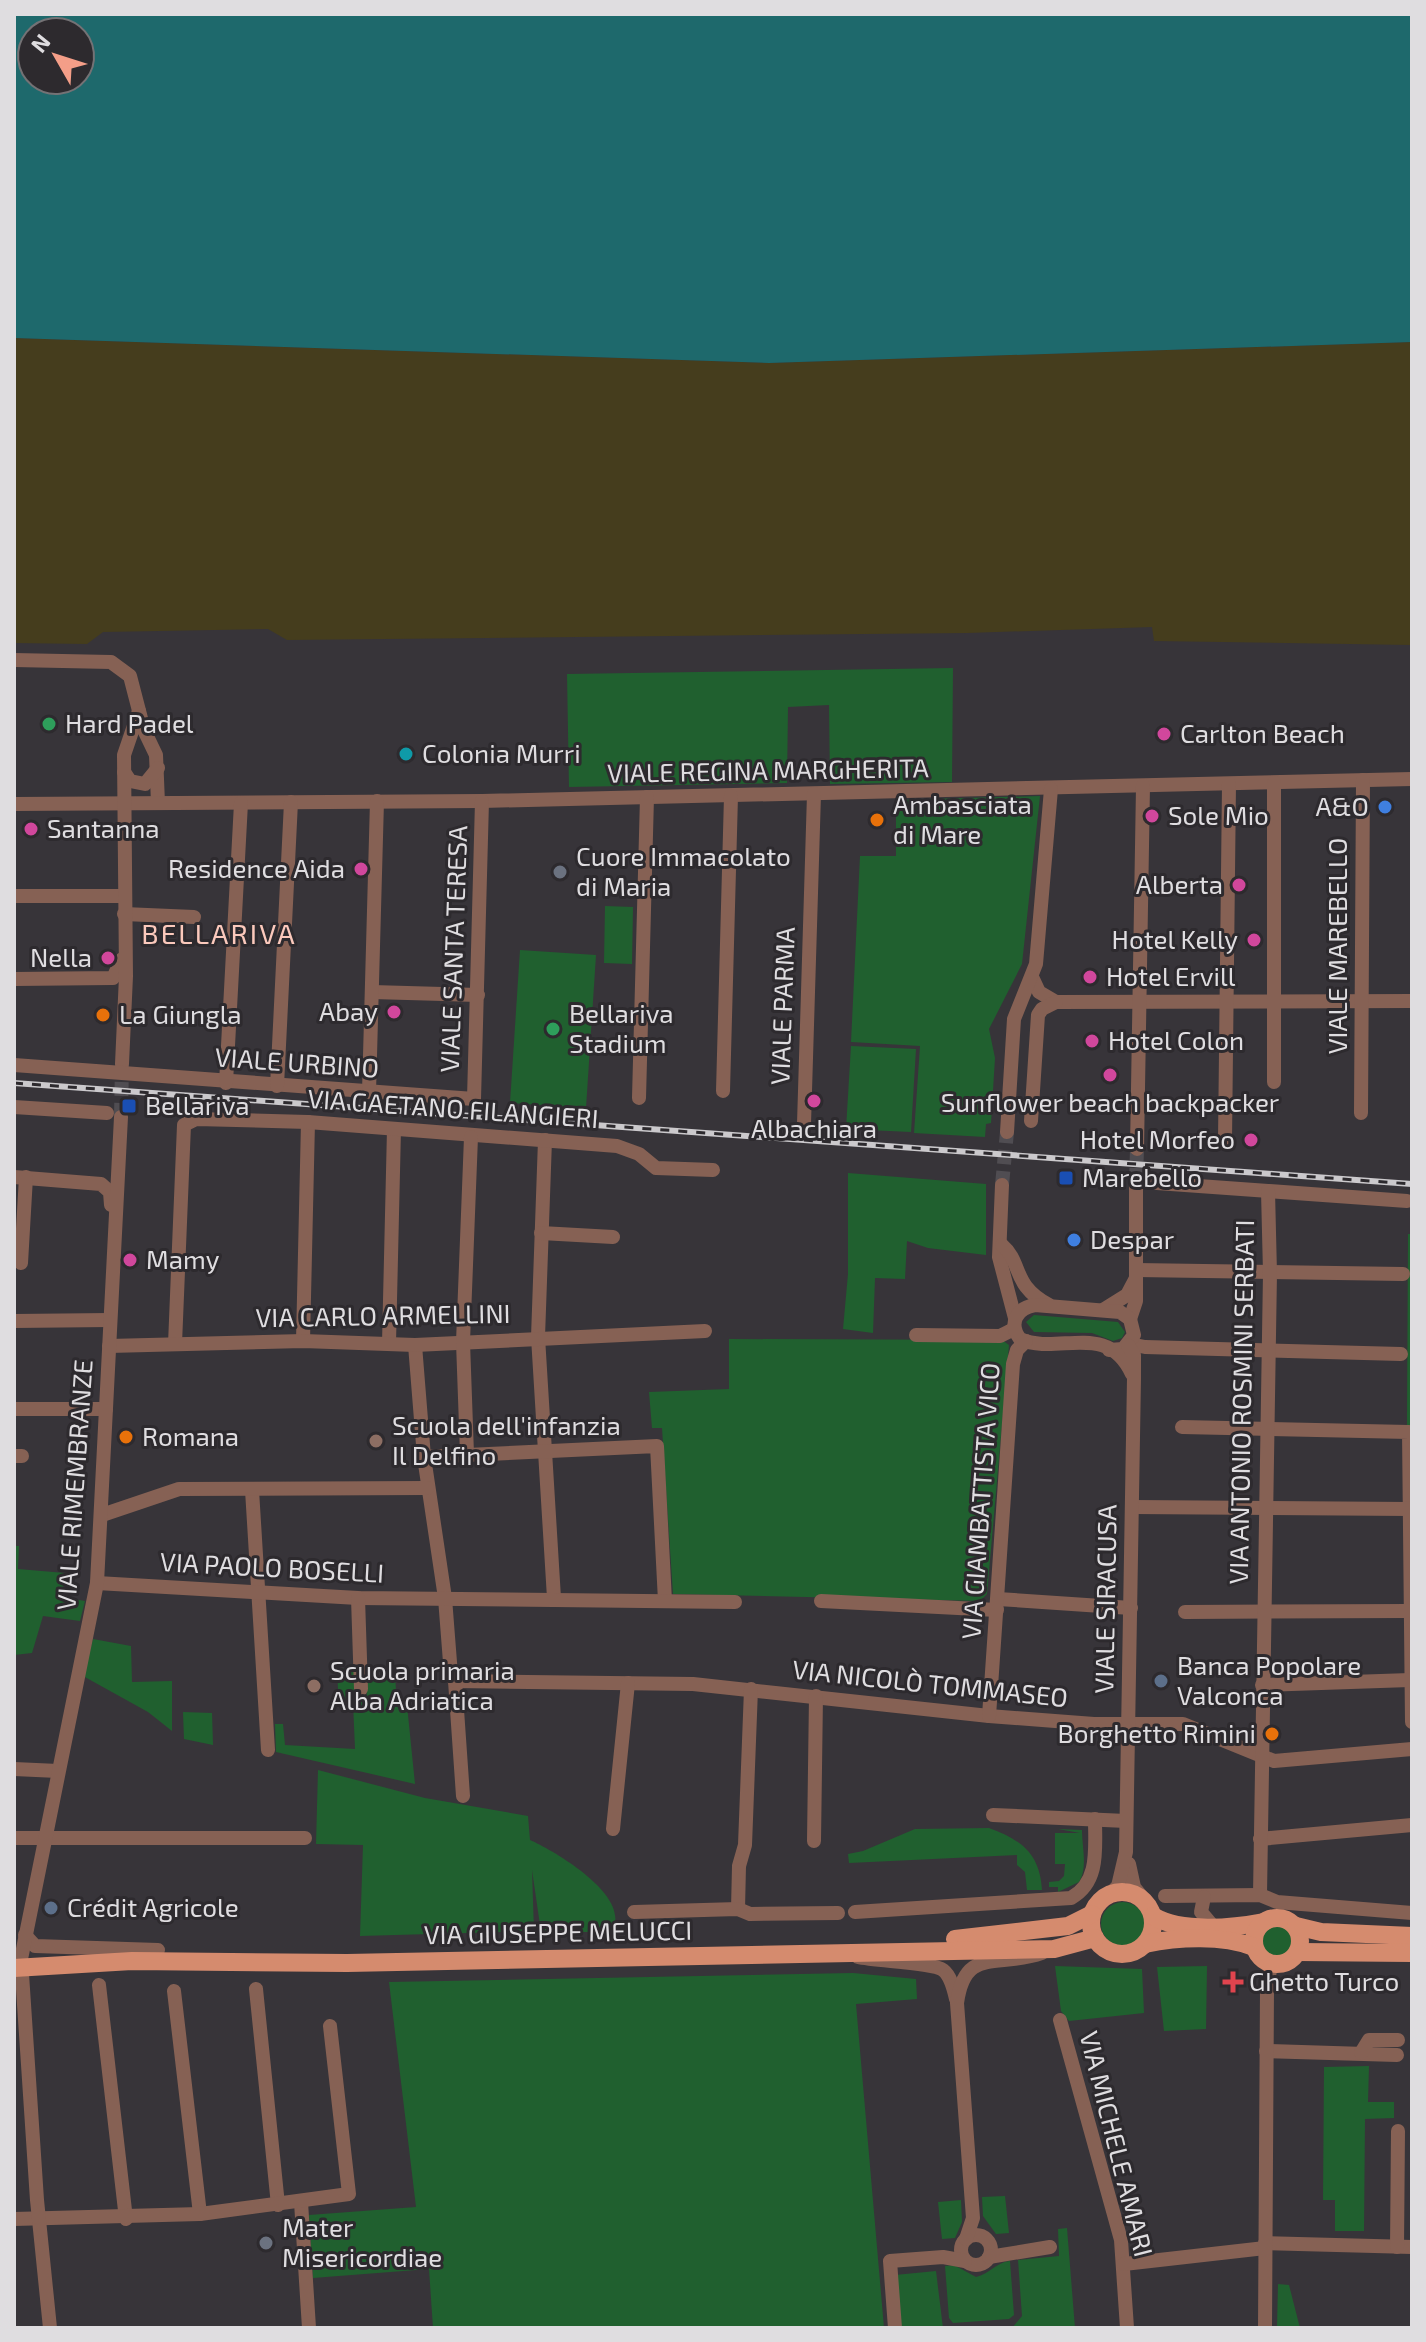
<svg xmlns="http://www.w3.org/2000/svg" width="1426" height="2342" viewBox="0 0 1426 2342" font-family="'Exo 2',sans-serif">
<rect width="100%" height="100%" fill="#373439"/>
<g fill="#20602f">
<polygon points="953,668 952,782 830,784 829,705 788,707 787,783 569,787 567,674"/>
<polygon points="1040,796 1022,964 989,1029 995,1058 991,1123 986,1124 985,1137 914,1133 920,1046 851,1042 860,856 896,856 896,800"/>
<polygon points="605,906 633,907 632,964 604,963"/>
<polygon points="520,950 596,955 586,1108 510,1103"/>
<polygon points="851,1046 916,1049 911,1132 846,1129"/>
<polygon points="848,1173 986,1184 986,1255 928,1248 907,1241 905,1279 875,1278 873,1333 843,1329 848,1274"/>
<polygon points="1408,1234 1412,1234 1412,1428 1407,1429"/>
<polygon points="1034,1315 1118,1322 1125,1332 1122,1338 1113,1341 1092,1333 1034,1332 1026,1322"/>
<polygon points="729,1339 1002,1340 1009,1345 987,1594 980,1601 673,1594 662,1428 652,1428 649,1392 729,1389"/>
<polygon points="14,1546 19,1546 18,1569 65,1573 62,1597 85,1601 80,1621 43,1616 32,1653 14,1655"/>
<polygon points="93,1639 131,1646 132,1682 172,1681 172,1731 148,1712 83,1676"/>
<polygon points="355,1668 357,1699 367,1698 366,1678 395,1675 397,1705 407,1705 415,1784 276,1752 275,1724 283,1724 285,1745 355,1749 353,1702 334,1698 334,1690 338,1689 337,1669"/>
<polygon points="183,1712 212,1713 213,1745 184,1739"/>
<path d="M318 1770 425 1798 528 1816 530 1840C555 1851 635 1898 611 1932H541L532 1870 534 1931 360 1936 363 1845 316 1844Z"/>
<path d="M989 1828C1022 1840 1040 1854 1042 1890H1027L1025 1872 1017 1865V1855L849 1863 848 1854 863 1851 915 1829Z"/>
<path d="M1058 1829 1082 1830C1082 1848 1088 1868 1079 1882L1058 1892V1887H1049V1882L1059 1881 1064 1876 1065 1864H1055V1833H1080Z"/>
<circle cx="1123" cy="1924" r="22"/>
<circle cx="1277" cy="1941" r="17"/>
<polygon points="1055,1966 1142,1969 1144,2013 1069,2021 1061,2011"/>
<polygon points="1207,1966 1206,2029 1164,2031 1157,1967"/>
<polygon points="853,1973 916,1979 917,1999 856,2004 884,2328 433,2328 429,2269 313,2278 309,2215 416,2207 389,1982"/>
<polygon points="1369,2066 1368,2102 1394,2102 1394,2118 1365,2119 1364,2231 1335,2231 1335,2200 1323,2200 1324,2067"/>
<polygon points="1005,2196 1009,2233 996,2234 983,2216 982,2197"/>
<polygon points="961,2200 962,2222 955,2238 942,2239 938,2202"/>
<polygon points="1067,2228 1075,2328 1012,2328 1022,2316 1018,2260 1059,2256 1058,2229"/>
<path d="M1010 2261 1014 2315 1009 2319 953 2323 949 2318 945 2266 954 2265 976 2277C989 2274 997 2262 1010 2261Z"/>
<polygon points="936,2271 943,2328 899,2328 895,2275"/>
<polygon points="1278,2284 1289,2285 1300,2328 1277,2328"/>
</g>
<polygon fill="#453d1d" points="14,338 769,363 1412,342 1412,645 1154,641 1152,627 967,633 287,640 268,629 103,632 87,644 14,643"/>
<path fill="#1e696c" fill-rule="evenodd" d="M14 14H1412V342L769 363 14 338ZM32 32H80V80H32Z"/>
<g fill="none" stroke-linecap="round" stroke-linejoin="round">
<g stroke="#504d52" stroke-width="14" stroke-dasharray="14 7" stroke-linecap="butt">
<polyline points="121,1117 122,1064"/>
<polyline points="1136,1182 1137,1149"/>
<polyline points="1002,1185 1007,1132"/>
</g>
<g stroke="#866154" stroke-width="14">
<polyline points="14,660 111,662 130,676 144,730 156,755 158,803"/>
<polyline points="124,772 130,781 145,784 158,768"/>
<polyline points="14,804 482,801 1412,779"/>
<polyline points="14,896 124,896"/>
<polyline points="124,914 194,917"/>
<polyline points="1032,977 1039,992 1056,1002 1412,1001"/>
<polyline points="14,979 113,978 122,959"/>
<polyline points="372,992 478,995"/>
<polyline points="122,1064 126,976 124,755 139,711"/>
<polyline points="14,1065 474,1099 482,801"/>
<polyline points="1274,1082 1274,783"/>
<polyline points="226,1083 241,803"/>
<polyline points="277,1086 291,802"/>
<polyline points="723,1091 731,796"/>
<polyline points="369,1092 377,801"/>
<polyline points="639,1098 647,797"/>
<polyline points="14,1107 107,1113"/>
<polyline points="1361,1113 1363,780"/>
<polyline points="1031,1121 1038,1015 1042,1009 1056,1002"/>
<polyline points="804,1124 814,794"/>
<polyline points="1007,1132 1014,1019 1036,964 1051,789"/>
<polyline points="545,1140 538,1337 554,1598"/>
<polyline points="1225,1141 1229,784"/>
<polyline points="1137,1149 1143,786"/>
<polyline points="14,1177 101,1184 110,1192 111,1205"/>
<polyline points="1157,1183 1407,1201"/>
<polyline points="1002,1185 999,1257 1015,1318"/>
<polyline points="541,1233 613,1237"/>
<path d="M1002 1245C1023 1263 1011 1285 1049 1305"/>
<polyline points="21,1263 26,1177"/>
<polyline points="1136,1270 1403,1274"/>
<polyline points="1103,1310 1127,1295 1136,1278"/>
<polyline points="1130,1319 1136,1301 1136,1182"/>
<polyline points="14,1321 110,1320"/>
<polyline points="916,1335 1000,1336 1014,1329"/>
<polyline points="303,1341 308,1122"/>
<polyline points="389,1343 394,1129"/>
<polyline points="175,1344 184,1125 196,1119 308,1122 617,1146 639,1154 656,1168 713,1170"/>
<polyline points="1130,1344 1145,1347 1401,1354"/>
<polyline points="415,1345 424,1457 445,1598 451,1675 455,1681 463,1796"/>
<polyline points="109,1346 303,1341 415,1345 705,1331"/>
<path d="M1109 1350 1123 1349 1134 1335 1130 1319 1120 1312 1035 1305C1017 1308 1008 1323 1020 1339 1058 1356 1107 1320 1132 1374"/>
<polyline points="14,1409 106,1409"/>
<polyline points="1182,1427 1409,1432 1412,1722"/>
<polyline points="467,1454 463,1342 471,1137"/>
<polyline points="14,1456 22,1456"/>
<polyline points="424,1457 657,1446 665,1601"/>
<polyline points="252,1490 268,1750"/>
<polyline points="1132,1507 1410,1509"/>
<polyline points="102,1515 179,1489 427,1488"/>
<polyline points="97,1583 358,1598 735,1602"/>
<polyline points="358,1598 361,1689"/>
<polyline points="998,1599 1131,1608"/>
<polyline points="821,1601 997,1610"/>
<polyline points="1185,1612 1409,1611"/>
<polyline points="455,1681 693,1684 989,1716 1094,1724 1183,1724 1274,1761 1412,1749"/>
<polyline points="1262,1685 1410,1680"/>
<polyline points="989,1716 1013,1364 1017,1350 1026,1341"/>
<polyline points="14,1769 58,1771"/>
<polyline points="993,1815 1126,1821"/>
<polyline points="613,1829 628,1683"/>
<polyline points="14,1838 305,1838"/>
<polyline points="1260,1839 1412,1825"/>
<polyline points="814,1841 816,1696"/>
<polyline points="1129,1864 1134,1887 1146,1902"/>
<polyline points="1109,1895 1118,1886 1126,1852 1134,1378 1134,1355 1128,1345"/>
<polyline points="1260,1895 1270,1273 1268,1191"/>
<polyline points="1165,1896 1260,1895 1277,1902 1412,1913"/>
<polyline points="1204,1897 1201,1912 1212,1925"/>
<polyline points="738,1909 739,1866 745,1845 751,1689"/>
<polyline points="634,1912 738,1909 750,1914 838,1913"/>
<path d="M855 1912 1071 1898C1100 1882 1095 1848 1095 1819"/>
<polyline points="25,1935 35,1946 158,1950"/>
<path d="M858 1957C875 1961 934 1963 943 1970 951 1976 954 1990 956 1999"/>
<polyline points="99,1985 126,2219"/>
<polyline points="256,1989 278,2205"/>
<polyline points="174,1991 200,2214"/>
<polyline points="1060,2020 1121,2240 1127,2328"/>
<polyline points="1266,2051 1397,2055"/>
<polyline points="1361,2053 1369,2040 1398,2040"/>
<polyline points="301,2202 309,2328"/>
<polyline points="14,2219 200,2214 349,2194 330,2026"/>
<circle cx="976" cy="2250" r="15"/>
<path d="M966 2239 973 2218 957 2003C965 1945 998 1969 1042 1953"/>
<polyline points="1265,2243 1412,2247"/>
<polyline points="1397,2247 1398,2131"/>
<polyline points="989,2257 1050,2247"/>
<polyline points="1124,2264 1265,2248"/>
<polyline points="50,2328 37,2200 21,1959 97,1583 121,1117"/>
<polyline points="895,2328 890,2261 943,2257 965,2261"/>
<polyline points="1265,2328 1267,1989 1271,1964"/>
</g>
<g stroke="#d58b6e" stroke-width="18">
<circle cx="1122" cy="1923" r="31"/>
<path d="M1153 1916C1181 1933 1233 1928 1264 1922"/>
<circle cx="1277" cy="1941" r="23"/>
<polyline points="1296,1926 1321,1932 1412,1936"/>
<polyline points="955,1939 1068,1926 1092,1914"/>
<path d="M1145 1944C1179 1937 1222 1935 1254 1947"/>
<polyline points="1298,1952 1412,1953"/>
<polyline points="14,1968 132,1961 347,1963 1054,1949 1095,1938"/>
</g>
<g stroke="#cbc9cc" stroke-width="6">
<polyline id="rail" points="14,1083 1412,1184"/>
</g>
<use href="#rail" stroke="#2d2a2e" stroke-width="3" stroke-dasharray="9" stroke-linecap="butt"/>
</g>
<g fill="#2e9e5b" stroke="#2d2a2e" stroke-width="3">
<circle cx="49" cy="724" r="8"/>
<circle cx="553" cy="1029" r="8"/>
</g>
<g fill="#d1479c" stroke="#2d2a2e" stroke-width="3">
<circle cx="1164" cy="734" r="8"/>
<circle cx="1152" cy="816" r="8"/>
<circle cx="31" cy="829" r="8"/>
<circle cx="361" cy="869" r="8"/>
<circle cx="1239" cy="885" r="8"/>
<circle cx="1254" cy="940" r="8"/>
<circle cx="108" cy="958" r="8"/>
<circle cx="1090" cy="977" r="8"/>
<circle cx="394" cy="1012" r="8"/>
<circle cx="1092" cy="1041" r="8"/>
<circle cx="1110" cy="1075" r="8"/>
<circle cx="814" cy="1101" r="8"/>
<circle cx="1251" cy="1140" r="8"/>
<circle cx="130" cy="1260" r="8"/>
</g>
<circle fill="#0f9aa8" stroke="#2d2a2e" stroke-width="3" cx="406" cy="754" r="8"/>
<g fill="#3f7fe0" stroke="#2d2a2e" stroke-width="3">
<circle cx="1385" cy="807" r="8"/>
<circle cx="1074" cy="1240" r="8"/>
</g>
<g fill="#e8710a" stroke="#2d2a2e" stroke-width="3">
<circle cx="877" cy="820" r="8"/>
<circle cx="103" cy="1015" r="8"/>
<circle cx="126" cy="1437" r="8"/>
<circle cx="1272" cy="1734" r="8"/>
</g>
<g fill="#6b7280" stroke="#2d2a2e" stroke-width="3">
<circle cx="560" cy="872" r="8"/>
<circle cx="266" cy="2243" r="8"/>
</g>
<g fill="#1a4fb4" stroke="#2d2a2e" stroke-width="3">
<rect x="121" y="1098" width="16" height="16" rx="4"/>
<rect x="1058" y="1170" width="16" height="16" rx="4"/>
</g>
<g fill="#8d6e63" stroke="#2d2a2e" stroke-width="3">
<circle cx="376" cy="1441" r="8"/>
<circle cx="314" cy="1686" r="8"/>
</g>
<g fill="#5c6f8a" stroke="#2d2a2e" stroke-width="3">
<circle cx="1161" cy="1681" r="8"/>
<circle cx="51" cy="1908" r="8"/>
</g>
<path fill="#e0444e" stroke="#2d2a2e" stroke-width="3" d="M1229 1970h8v8h8v8h-8v8h-8v-8h-8v-8h8z"/>
<g text-anchor="middle" stroke-width="6" stroke-linejoin="round" paint-order="stroke">
<g font-size="26" fill="#dfdde0" stroke="#2d2a2e" text-anchor="start">
<text x="65" y="733">Hard Padel</text>
<text x="1180" y="743">Carlton Beach</text>
<text x="422" y="763">Colonia Murri</text>
<text x="893" y="814">Ambasciata<tspan x="893" dy="30">di Mare</tspan></text>
<text x="1369" y="816" text-anchor="end">A&amp;O</text>
<text x="1168" y="825">Sole Mio</text>
<text x="47" y="838">Santanna</text>
<text x="576" y="866">Cuore Immacolato<tspan x="576" dy="30">di Maria</tspan></text>
<text x="345" y="878" text-anchor="end">Residence Aida</text>
<text x="1223" y="894" text-anchor="end">Alberta</text>
<text x="1238" y="949" text-anchor="end">Hotel Kelly</text>
<text x="92" y="967" text-anchor="end">Nella</text>
<text x="1106" y="986">Hotel Ervill</text>
<text x="378" y="1021" text-anchor="end">Abay</text>
<text x="569" y="1023">Bellariva<tspan x="569" dy="30">Stadium</tspan></text>
<text x="119" y="1024">La Giungla</text>
<text x="1108" y="1050">Hotel Colon</text>
<text x="1110" y="1112" text-anchor="middle">Sunflower beach backpacker</text>
<text x="145" y="1115">Bellariva</text>
<text x="814" y="1138" text-anchor="middle">Albachiara</text>
<text x="1235" y="1149" text-anchor="end">Hotel Morfeo</text>
<text x="1082" y="1187">Marebello</text>
<text x="1090" y="1249">Despar</text>
<text x="146" y="1269">Mamy</text>
<text x="392" y="1435">Scuola dell'infanzia<tspan x="392" dy="30">Il Delfino</tspan></text>
<text x="142" y="1446">Romana</text>
<text x="1177" y="1675">Banca Popolare<tspan x="1177" dy="30">Valconca</tspan></text>
<text x="330" y="1680">Scuola primaria<tspan x="330" dy="30">Alba Adriatica</tspan></text>
<text x="1256" y="1743" text-anchor="end">Borghetto Rimini</text>
<text x="67" y="1917">Crédit Agricole</text>
<text x="1249" y="1991">Ghetto Turco</text>
<text x="282" y="2237">Mater<tspan x="282" dy="30">Misericordiae</tspan></text>
</g>
<g font-size="26" fill="#dfdde0" stroke="#2d2a2e">
<text transform="translate(768 771) rotate(-1)" y="9">VIALE REGINA MARGHERITA</text>
<text transform="translate(1338 946) rotate(-90)" y="9">VIALE MAREBELLO</text>
<text transform="translate(454 949) rotate(-88)" y="9">VIALE SANTA TERESA</text>
<text transform="translate(783 1006) rotate(-88)" y="9">VIALE PARMA</text>
<text transform="translate(297 1063) rotate(4)" y="9">VIALE URBINO</text>
<text transform="translate(453 1109) rotate(4)" y="9">VIA GAETANO FILANGIERI</text>
<text transform="translate(383 1316) rotate(-1)" y="9">VIA CARLO ARMELLINI</text>
<text transform="translate(1242 1402) rotate(-89)" y="9">VIA ANTONIO ROSMINI SERBATI</text>
<text transform="translate(75 1485) rotate(-86)" y="9">VIALE RIMEMBRANZE</text>
<text transform="translate(981 1501) rotate(-86)" y="9">VIA GIAMBATTISTA VICO</text>
<text transform="translate(272 1568) rotate(3)" y="9">VIA PAOLO BOSELLI</text>
<text transform="translate(1106 1599) rotate(-89)" y="9">VIALE SIRACUSA</text>
<text transform="translate(930 1684) rotate(6)" y="9">VIA NICOLÒ TOMMASEO</text>
<text transform="translate(558 1933) rotate(-1)" y="9">VIA GIUSEPPE MELUCCI</text>
<text transform="translate(1116 2144) rotate(76)" y="9">VIA MICHELE AMARI</text>
</g>
<g font-size="28" letter-spacing="2" fill="#fbc9bc" stroke="#2d2a2e">
<text x="219" y="944">BELLARIVA</text>
</g>
</g>
<rect width="1426" height="2342" fill="none" stroke="#dfdde0" stroke-width="32"/>
<g transform="translate(56 56) rotate(309)"><circle r="38" fill="#2d2a2e" stroke="#747275" stroke-width="2"/>
<path d="M0-6L14 30L0 20L-14 30Z" fill="#f49e88"/>
<text y="-12" font-size="22" font-weight="bold" text-anchor="middle" fill="#dfdde0">N</text>
</g>
</svg>
